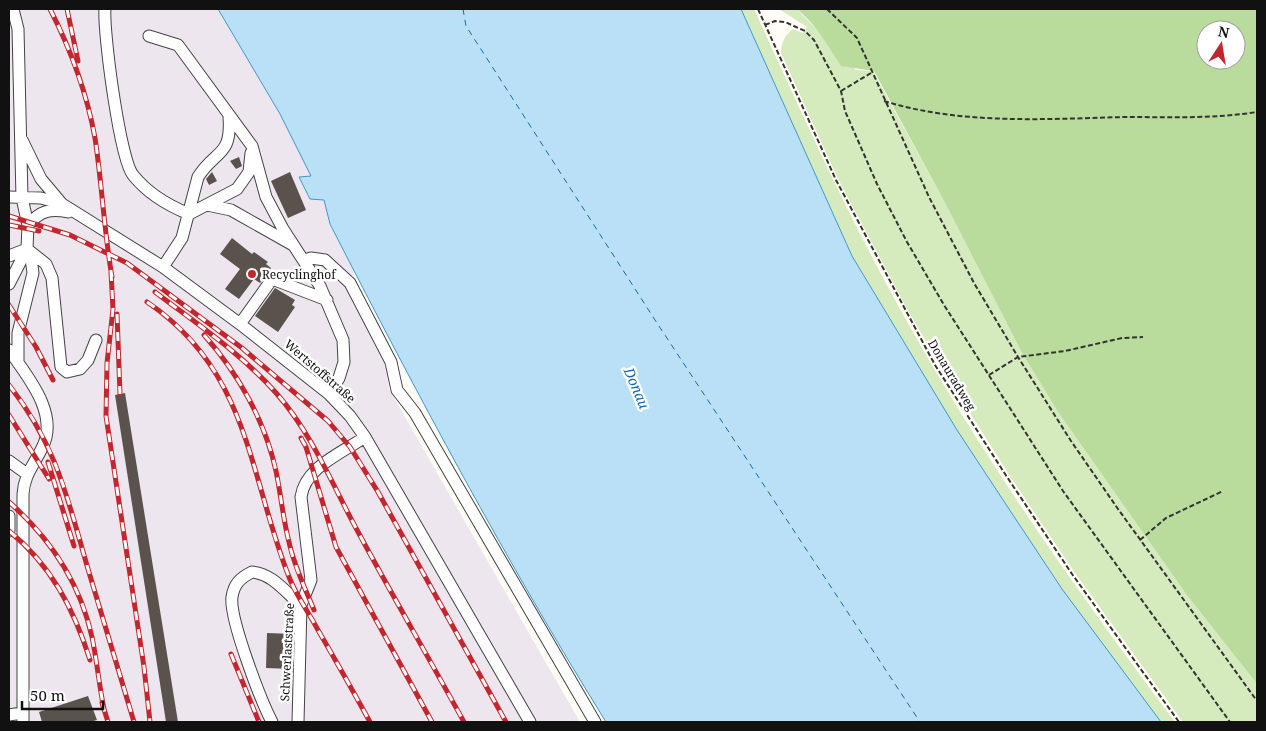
<svg xmlns="http://www.w3.org/2000/svg" width="1266" height="731" font-family="'Noto Serif',serif">
  <style>
    .industrial { fill: #eee6ef }
    .green { fill: #d5ebbd }
    .forest { fill: #b9dc9c; fill-rule: evenodd }
    .water { fill: #b9e0f7; stroke: #3f96cf }
    .lines { fill: none; stroke-linecap: round; stroke-linejoin: round }
    .ferry { stroke: #1768a6; stroke-width: 1; stroke-dasharray: 6 5; stroke-linecap: butt }
    .building { fill: #5a524d }
    .minor-casing { stroke: #444; stroke-width: 13 }
    .path { stroke: #333; stroke-width: 2; stroke-dasharray: 5 2.5; stroke-linecap: butt }
    .minor { stroke: #fff; stroke-width: 11 }
    .rail-casing { stroke: #c4262e; stroke-width: 5 }
    .rail { stroke: #fff; stroke-width: 3; stroke-dasharray: 9; stroke-linecap: butt }
    .poi-dot { fill: #c4262e; stroke: #fff; stroke-width: 2 }
    .labels { text-anchor: middle; dominant-baseline: central; stroke-width: 5; stroke-linejoin: round; paint-order: stroke }
    .poi-label { font-size: 12px; fill: #111; stroke: #fff; text-anchor: start }
    .street-label { font-size: 12px; fill: #111; stroke: #fff }
    .water-label { font-size: 14px; font-style: italic; fill: #1768a6; stroke: #fff }
  </style>
  <rect width="100%" height="100%" fill="#fffdf5"/>
  <path class="industrial" d="M9 9H218L280 114 312 177H300L324 200 330 224 354 271 347 291 387 369 389 389 580 722H9Z"/>
  <path class="green" d="M741 9H754C800 110 846 212 900 309 980 454 1076 590 1175 722H1161L1062 589 1009 509 957 430 852 256Z
    M779 9H797L856 70 873 71 944 201 1022 353 1058 412 1186 594 1257 684V722H1183L1075 573 1010 476 939 364 905 305 838 179 781 53C781 43 785 35 793 29L803 33 807 27Z"/>
  <path class="forest" d="M797 9H1257V684L1186 594 1058 412 1022 353 944 201 874 71 841 66C828 46 816 24 797 9ZM1206 30H1236V60H1206Z"/>
  <path class="water" d="M218 9H741L852 256 957 430 1009 509 1062 589 1161 722H606C506 561 417 394 330 224L324 200 310 199 299 177 311 176 280 114Z"/>
  <g class="lines">
    <path class="ferry" d="M463 9 466 26 655 320 920 722"/>
  </g>
  <path class="building" d="M239 157 242 166 236 169 230 161Z
    M212 172 217 181 209 185 206 179Z
    M290 172 306 210 288 218 271 181Z
    M232 238 252 254 254 252 268 262 266 264 271 268 260 283 254 279 239 299 225 289 240 269 220 254Z
    M275 288 295 300 292 305 295 307 278 332 255 316Z
    M125 393 178 722H166L115 395Z
    M267 633 293 634 292 669 266 668Z
    M88 696 97 720 90 722H42L39 712Z"/>
  <g class="lines">
    <defs>
      <path id="minor" d="M13 9 18 29 22 198 28 225 27 249 31 258 33 273 18 333V363
        M105 9C103 31 120 160 133 175 148 194 167 205 189 214L237 189 249 172 251 153
        M149 36 178 45 252 146 266 197 283 229 320 286 343 340 344 362 339 378 329 394
        M22 140 41 179 62 204
        M9 197 41 198 62 204 163 267 240 324 329 394 350 416 365 437 530 722
        M207 205 231 210 293 245
        M28 225C40 211 50 208 68 212
        M9 256 27 249 46 264 52 278 61 367 67 372 80 369 88 360 96 340
        M305 260 311 258 325 260 350 283 391 362 397 390 415 413 595 722
        M163 267 182 238 198 177C215 150 232 157 229 117
        M9 284 27 249
        M240 324 270 282 275 280 327 300
        M9 350C27 376 60 414 42 448 34 465 24 475 23 494V722
        M9 461 27 474
        M9 516V531
        M9 715 22 713
        M272 722C261 701 229 618 232 597 234 584 240 578 252 572 273 574 285 592 301 605
        M298 722 301 605 311 580 301 497C305 467 342 453 365 437"/>
    </defs>
    <use href="#minor" class="minor-casing"/>
    <path class="path" d="M758 9 836 180 935 365 1007 477 1072 574 1179 722
      M827 9 857 38 929 197 974 283 1018 357 1071 441 1118 509 1257 701
      M765 25 775 21 785 22 805 31 814 40 841 91 845 111 877 184 907 242 944 305 1063 491 1230 722
      M841 91 871 73
      M884 101C961 125 1046 119 1125 117 1169 117 1214 119 1257 112
      M989 375 1018 357 1065 351 1122 338 1143 337
      M1140 540 1166 518 1223 491"/>
    <use href="#minor" class="minor"/>
    <defs>
      <path id="rail" d="M50 9C70 48 87 94 95 138 102 184 104 231 112 277
        M67 9 78 61
        M9 216 70 235 127 263 242 348 328 421 350 447 378 492 506 722
        M9 225 39 231
        M111 272 113 309 107 363 106 416 144 667 150 722
        M155 292C197 324 242 354 277 394 312 434 332 484 357 530 392 595 429 658 464 722
        M147 302C249 371 248 472 289 577 296 595 309 613 318 630 336 661 353 691 370 722
        M9 305 36 347 53 380
        M117 314 120 394
        M204 335C238 373 265 421 276 471 281 495 283 519 289 542 294 566 305 588 314 610
        M9 385C57 446 67 497 88 569 103 620 119 671 134 722
        M9 415 49 479
        M301 438 306 447 336 547 432 722
        M48 462 74 546
        M9 502C50 538 80 583 92 637 97 661 99 685 104 709
        M9 531C51 565 74 609 90 660
        M231 654 259 722
        M102 703 108 722"/>
    </defs>
    <use href="#rail" class="rail-casing"/>
    <use href="#rail" class="rail"/>
  </g>
  <circle class="poi-dot" cx="252" cy="274" r="5"/>
  <g class="labels">
    <g class="poi-label">
      <text x="262" y="274">Recyclinghof</text>
    </g>
    <g class="street-label">
      <text transform="translate(320 371) rotate(41)">Wertstoffstraße</text>
      <text transform="translate(952 375) rotate(59)">Donauradweg</text>
      <text transform="translate(287 652) rotate(-87)">Schwerlaststraße</text>
    </g>
    <g class="water-label">
      <text transform="translate(637 388) rotate(67)">Donau</text>
    </g>
  </g>
  <rect width="1266" height="731" fill="none" stroke="#111111" stroke-width="20"/>
  <g transform="translate(1221 45) rotate(12)"><circle r="24" fill="#ffffff" stroke="#a0a0a0"/>
  <path d="M0-4L9 19L0 12L-9 19Z" fill="#c4262e"/>
  <text y="-8" font-size="14" font-weight="bold" text-anchor="middle" fill="#111111">N</text>
  </g>
  <path d="M22 701v8h81v-8" fill="none" stroke="#111111" stroke-width="2.5"/>
  <text x="30" y="701" font-size="15" fill="#111111" stroke="#ffffff" stroke-width="4" paint-order="stroke">50 m</text>
</svg>
